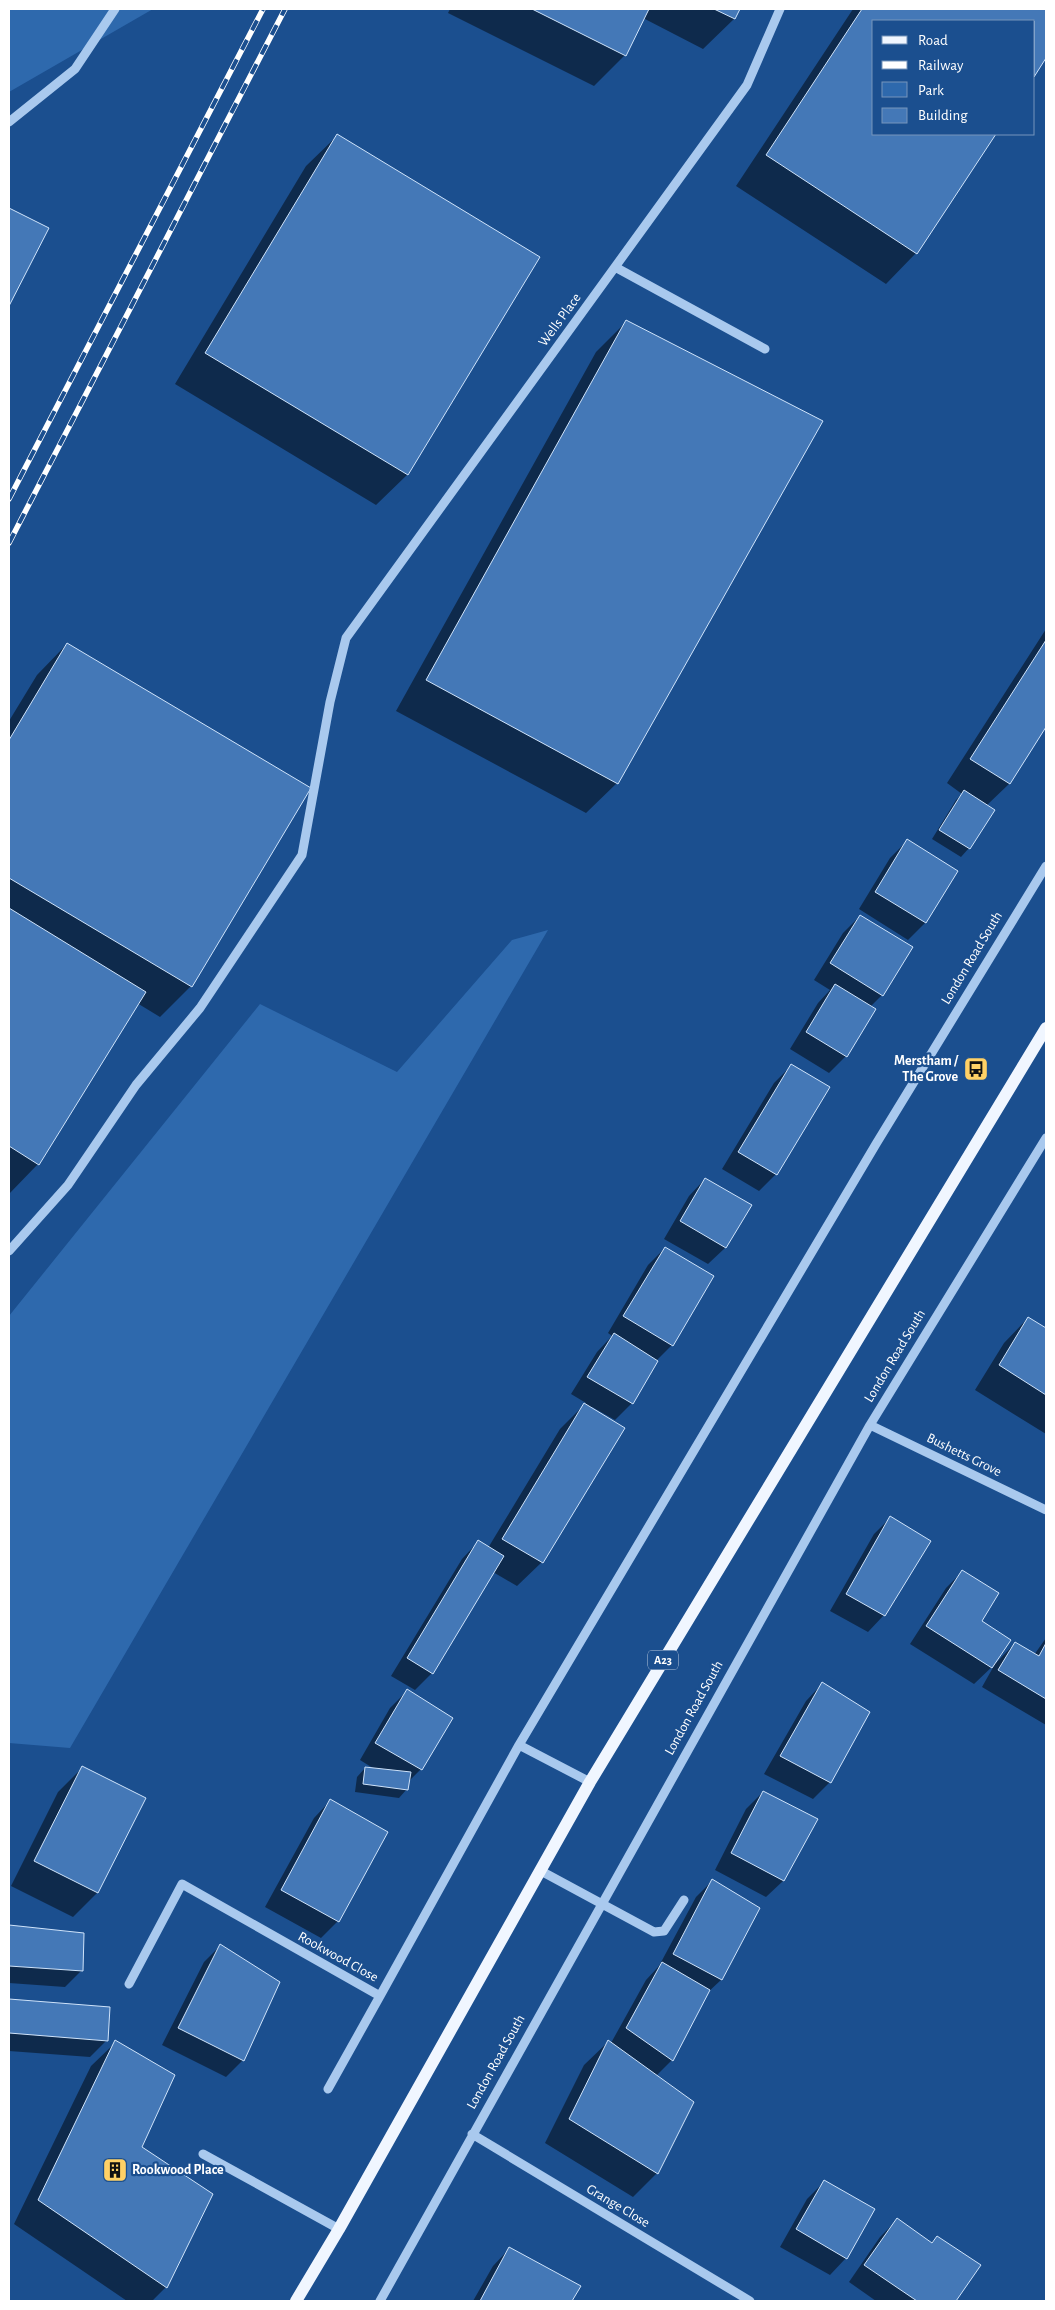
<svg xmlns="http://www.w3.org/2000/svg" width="1055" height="2310" font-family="'Alegreya Sans',sans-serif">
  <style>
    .green { fill: #2e69ad }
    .shadow { fill: #0007 }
    .building { fill: #4478b7; stroke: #cfe3fa }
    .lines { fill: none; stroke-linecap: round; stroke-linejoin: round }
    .minor { stroke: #a9c9ee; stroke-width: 9 }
    .major { stroke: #f0f6ff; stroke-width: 12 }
    .rail-casing { stroke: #fff; stroke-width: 5.5 }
    .rail { stroke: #1b4f8f; stroke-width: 4; stroke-dasharray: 11; stroke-linecap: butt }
    .labels { text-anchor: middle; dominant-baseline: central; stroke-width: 4.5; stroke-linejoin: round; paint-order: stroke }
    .shield { fill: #1b4f8f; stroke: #bbcadd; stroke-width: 1 }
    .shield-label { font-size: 12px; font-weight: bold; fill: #fff }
    .street-label { font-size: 14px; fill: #fff; stroke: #1b4f8f }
    .poi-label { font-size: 14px; font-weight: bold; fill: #fff; stroke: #1b4f8f; text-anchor: end }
  </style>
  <rect width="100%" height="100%" fill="#1b4f8f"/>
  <path class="green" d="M9 9H153L9 92Z
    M548 930 70 1748 9 1743V1316L260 1004 397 1072 512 940Z"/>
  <path class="shadow" d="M450 9H739L734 19 703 49 643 18 625 55 594 86 448 13Z
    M853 9H1046V56L1034 75V21H874V134H995L916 253 886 284 736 186Z
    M337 136 538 258 407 475 376 505 175 384 306 166Z
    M9 209 47 228 9 304Z
    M626 322 617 783 586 813 396 711 596 352Z
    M1046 629V725L1009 784 986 806 993 810 969 848 961 857 932 839 956 800 962 794 947 783Z
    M67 644 191 986 160 1017 137 1003 38 1164 9 1194V721L37 675Z
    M907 841 956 871 925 923 908 940 859 909 890 858Z
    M860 916 882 995 870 1007 846 1056 829 1073 790 1049 818 1003 830 990 814 980 843 933Z
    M791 1066 776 1174 759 1191 722 1169 774 1083Z
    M705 1179 750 1206 725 1248 708 1264 664 1239 689 1196Z
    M665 1248 672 1345 656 1361 632 1403 615 1420 592 1407 542 1562 517 1586 493 1572 432 1673 415 1690 391 1676 462 1559 478 1542 488 1548 560 1429 586 1403 571 1394 597 1352 612 1336 608 1333 648 1265Z
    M1028 1318 1046 1329V1434L975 1390 1004 1343Z
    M891 1517 884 1615 868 1632 830 1611 874 1534Z
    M963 1571 996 1663 1015 1643 1034 1655 1046 1638V1725L982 1687 995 1664 974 1684 910 1644 946 1588Z
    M822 1684 830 1782 813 1799 764 1774 806 1701Z
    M407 1691 452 1718 421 1769 408 1782 407 1789 399 1798 355 1792 357 1777 365 1768 376 1770 360 1760 390 1708Z
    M82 1768 144 1798 97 1893 73 1917 11 1886 58 1792Z
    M763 1792 816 1820 783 1881 766 1897 715 1870 746 1809Z
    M330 1801 387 1832 338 1921 321 1938 265 1907 314 1818Z
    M713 1880 721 1980 706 1994 672 2060 656 2076 657 2173 633 2197 545 2143 584 2065 609 2041 611 2043 646 1980 659 1966 696 1897Z
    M9 1927 83 1934 82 1970 65 1987 9 1983Z
    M221 1945 243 2060 226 2077 162 2045 204 1962Z
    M9 2001 109 2008 107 2040 90 2057 9 2051Z
    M116 2042 166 2287 152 2301H127L14 2224 91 2066Z
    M824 2182 846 2258 830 2275 780 2247 807 2199Z
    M897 2220 931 2243 937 2237 979 2266 954 2301H876L849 2282 880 2237Z
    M509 2249 579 2286 571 2301H473L493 2266Z"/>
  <path class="building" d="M532 9H649L626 56Z
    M714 9H740L735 19Z
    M862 9H1046V58L1034 77V21H874V134H996L917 254 766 155Z
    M337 134 540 257 408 475 205 353Z
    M9 208 49 228 9 306Z
    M626 320 823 421 618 784 426 680Z
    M1046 640V727L1010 784 970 759Z
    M67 643 311 788 192 987 9 878V740Z
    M964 790 995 810 970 849 939 830Z
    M907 839 958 871 926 923 875 892Z
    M9 908 146 992 39 1165 9 1146Z
    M860 915 913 947 883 996 830 963Z
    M835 984 876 1009 847 1057 806 1032Z
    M791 1064 830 1087 777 1175 738 1152Z
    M705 1178 752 1205 726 1248 680 1221Z
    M665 1247 714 1276 673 1346 623 1316Z
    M1028 1317 1046 1328V1395L999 1365Z
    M614 1333 658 1361 633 1404 587 1377Z
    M584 1403 625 1428 543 1563 502 1539Z
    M890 1516 931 1541 885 1616 846 1594Z
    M478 1540 504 1556 433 1674 407 1658Z
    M962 1570 999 1593 982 1621 1011 1640 992 1668 926 1626Z
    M1015 1642 1039 1656 1046 1643V1699L998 1670Z
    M822 1682 870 1712 831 1783 780 1756Z
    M407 1689 453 1718 422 1770 375 1743Z
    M82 1766 146 1798 98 1893 34 1861Z
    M365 1767 411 1772 408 1790 363 1784Z
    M763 1791 818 1819 784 1881 731 1853Z
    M330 1799 388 1832 339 1922 281 1890Z
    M712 1879 760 1908 722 1980 673 1954Z
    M9 1925 84 1933 83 1971 9 1966Z
    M220 1944 280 1982 244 2061 178 2028Z
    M662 1962 710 1990 673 2061 626 2028Z
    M9 1999 110 2007 108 2041 9 2033Z
    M115 2040 175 2075 142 2147 213 2194 167 2288 38 2200Z
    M608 2040 694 2102 658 2174 569 2119Z
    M824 2180 875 2209 847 2259 796 2229Z
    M897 2218 932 2243 937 2236 981 2265 956 2301H917L864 2265Z
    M509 2247 581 2286 572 2301H480Z"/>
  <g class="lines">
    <path class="minor" d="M9 122 75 69 115 9
      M615 267 765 349
      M9 1251 68 1185 136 1085 200 1008 302 855 330 702 346 638 747 85 780 9
      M870 1425 1046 1510
      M590 1782 519 1745 876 1144 1046 866
      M541 1871 654 1932 664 1931 684 1900
      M129 1984 182 1884 380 1996 519 1745
      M328 2089 380 1996
      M472 2134 750 2301
      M203 2154 339 2229
      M380 2301 870 1425 1046 1138"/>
    <path class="major" d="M296 2301 339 2229 590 1782 1046 1028"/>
    <defs>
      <path id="rail" d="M9 499 263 9
        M9 543 285 9"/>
    </defs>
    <use href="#rail" class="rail-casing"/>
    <use href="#rail" class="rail"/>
  </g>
  <defs>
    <symbol id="bus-square" viewBox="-11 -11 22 22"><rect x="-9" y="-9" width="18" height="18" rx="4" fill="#ffd166" stroke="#1b4f8f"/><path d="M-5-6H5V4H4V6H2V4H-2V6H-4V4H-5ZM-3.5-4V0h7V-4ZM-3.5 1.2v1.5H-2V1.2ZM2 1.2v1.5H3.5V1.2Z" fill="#111"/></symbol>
    <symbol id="building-square" viewBox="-11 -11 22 22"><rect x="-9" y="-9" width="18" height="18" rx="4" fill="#ffd166" stroke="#1b4f8f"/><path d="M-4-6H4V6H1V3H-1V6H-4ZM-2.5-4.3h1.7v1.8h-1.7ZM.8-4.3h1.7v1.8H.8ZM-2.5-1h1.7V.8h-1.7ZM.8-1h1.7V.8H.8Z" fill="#111"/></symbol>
  </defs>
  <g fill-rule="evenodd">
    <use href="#bus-square" x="962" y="1055" width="28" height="28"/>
    <use href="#building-square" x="101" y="2156" width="28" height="28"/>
  </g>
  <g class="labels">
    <rect class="shield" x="648" y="1650.5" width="30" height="19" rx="4"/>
    <g class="shield-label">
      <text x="663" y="1660">A23</text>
    </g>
    <g class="street-label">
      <text transform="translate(560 320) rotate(-54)">Wells Place</text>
      <text transform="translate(972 958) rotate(-59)">London Road South</text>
      <text transform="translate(895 1356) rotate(-59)">London Road South</text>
      <text transform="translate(964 1455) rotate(26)">Bushetts Grove</text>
      <text transform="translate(694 1708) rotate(-61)">London Road South</text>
      <text transform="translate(338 1957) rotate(29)">Rookwood Close</text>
      <text transform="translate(496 2062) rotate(-61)">London Road South</text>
      <text transform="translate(618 2206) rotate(31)">Grange Close</text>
    </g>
    <g class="poi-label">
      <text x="958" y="1061">Merstham /<tspan x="958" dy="16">The Grove</tspan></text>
      <text x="132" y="2170" text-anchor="start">Rookwood Place</text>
    </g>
  </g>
  <rect width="1055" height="2310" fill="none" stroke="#ffffff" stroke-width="20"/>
  <rect x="872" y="20" width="162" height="115" fill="#1b4f8f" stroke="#7695bc"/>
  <rect x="882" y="36" width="25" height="8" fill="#f0f6ff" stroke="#7695bc"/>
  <text x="918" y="45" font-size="15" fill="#ffffff">Road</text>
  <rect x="882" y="61" width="25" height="8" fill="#ffffff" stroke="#7695bc"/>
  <text x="918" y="70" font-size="15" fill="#ffffff">Railway</text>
  <rect x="882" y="82" width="25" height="15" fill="#2e69ad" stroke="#7695bc"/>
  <text x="918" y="95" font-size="15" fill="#ffffff">Park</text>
  <rect x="882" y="108" width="25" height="15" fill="#4478b7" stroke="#7695bc"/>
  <text x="918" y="120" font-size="15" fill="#ffffff">Building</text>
</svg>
